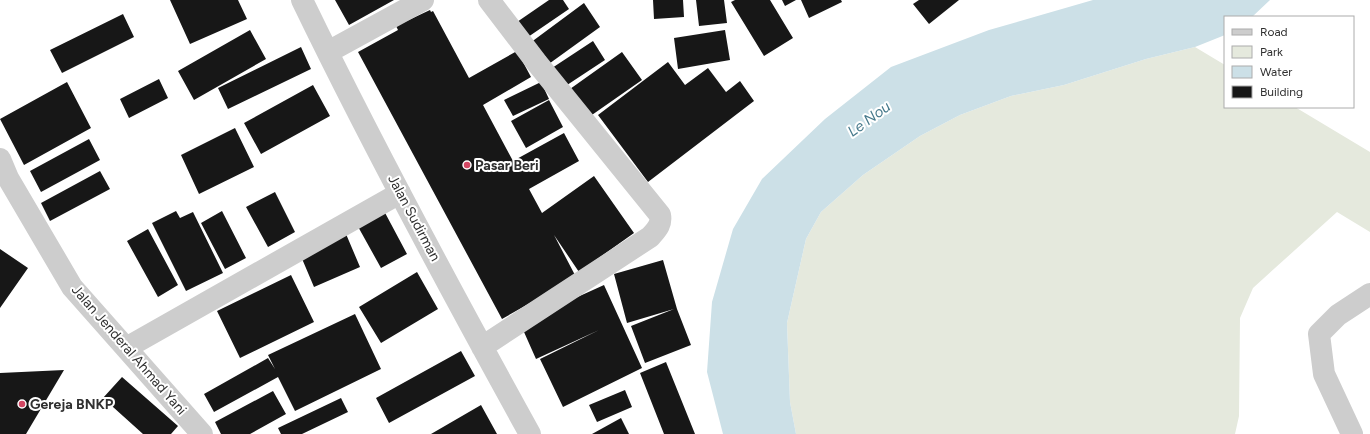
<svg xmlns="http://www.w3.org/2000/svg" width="1370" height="434" font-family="Figtree,sans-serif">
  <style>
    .green { fill: #e5e9dd }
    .water { fill: #cce0e7 }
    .building { fill: #171717 }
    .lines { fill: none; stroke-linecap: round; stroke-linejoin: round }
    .minor { stroke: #cdcdcd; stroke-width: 22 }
    .poi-dot { fill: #d34763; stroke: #fff; stroke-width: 1.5 }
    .labels { text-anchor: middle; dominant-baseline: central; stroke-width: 4; stroke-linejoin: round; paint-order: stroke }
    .poi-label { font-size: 14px; font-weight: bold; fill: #303030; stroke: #fff; text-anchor: start }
    .street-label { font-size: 14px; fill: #303030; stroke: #fff }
    .water-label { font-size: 15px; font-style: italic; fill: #46798b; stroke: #fff }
  </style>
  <rect width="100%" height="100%" fill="#fff"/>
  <path class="green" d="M1195 47 1225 65V107H1295L1370 152V232L1337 212 1253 288 1240 318 1239 416 1235 434H796L790 402 787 323 806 239 821 212 863 175 920 136 960 115 1011 96 1064 85 1146 59Z"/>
  <path class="water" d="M1093 0H1270L1252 17H1225V35L1195 47 1146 59 1064 85 1011 96 960 115 920 136 863 175 821 212 806 239 787 323 790 402 796 434H723L707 372 712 302 733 229 762 179 825 119 891 67 989 30Z"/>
  <path class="building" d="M170 0H238L247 19 190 44Z
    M335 0H394L349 25Z
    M549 0H563L569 9 528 37 517 22Z
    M653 0H683L684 17 654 19Z
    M696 0H724L727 23 699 26Z
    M735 0H770L793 38 764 56 731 2Z
    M782 0H796L785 6Z
    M801 0H841L842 2 809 18Z
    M919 0H959L929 24 913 4Z
    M584 3 600 27 546 66 530 43Z
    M430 10 431 12 433 11 469 78 517 51 531 77 483 105 513 161 564 133 579 161 529 189 542 213 594 176 634 233 579 272 554 235 576 277 502 319 358 52 398 30 396 26Z
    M123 14 134 37 62 73 50 50Z
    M250 30 266 59 194 100 178 71Z
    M725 30 730 60 678 69 674 38Z
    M593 41 605 60 561 89 549 70Z
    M301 47 311 69 228 109 218 88Z
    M622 52 642 80 589 117 570 89Z
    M668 62 685 85 708 68 726 92 740 81 754 101 648 182 598 115Z
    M159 79 168 98 129 118 120 99Z
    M67 82 91 128 24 165 0 119Z
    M541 82 549 99 513 116 504 100Z
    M313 85 330 116 261 154 244 123Z
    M549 100 563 127 526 148 511 121Z
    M235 128 254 167 199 194 181 155Z
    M89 139 100 160 41 192 30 171Z
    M100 171 110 189 50 221 41 203Z
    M275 192 295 232 268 247 246 207Z
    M383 209 407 254 381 268 356 223Z
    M176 211 180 218 193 212 223 273 186 291 152 223Z
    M222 211 246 258 225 269 201 223Z
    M148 229 178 285 158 297 127 241Z
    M346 234 360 267 314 287 300 254Z
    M0 249 28 268 0 308Z
    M663 260 677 309 691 345 645 363 631 326 674 309 627 323 614 274Z
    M417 272 438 309 381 343 359 307Z
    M291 275 314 322 240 358 217 311Z
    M604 285 642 368 563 407 540 359 599 330 536 359 520 323Z
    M355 314 381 369 295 411 278 377 214 412 204 394 268 358 275 369 268 355Z
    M461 351 475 376 389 423 376 398Z
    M666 362 695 434H664L640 373Z
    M64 370 26 434H0V373Z
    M122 377 178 426 171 434H143L103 398Z
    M625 390 632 407 597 422 589 405Z
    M273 391 286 414 250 434H221L215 422Z
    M341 398 348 412 302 434H281L278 428Z
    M481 405 497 434H431Z
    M621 418 629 434H592Z"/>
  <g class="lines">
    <path class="minor" d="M302 0C373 147 451 291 530 434
      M328 52 423 0
      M0 159 8 178 72 287 202 434
      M482 347 650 237C656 230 662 225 660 215L537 63 489 0
      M126 348 400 193
      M1352 434 1324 374 1319 334 1338 315 1370 294"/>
  </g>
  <g class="poi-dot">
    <circle cx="467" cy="165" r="4"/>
    <circle cx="22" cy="404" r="4"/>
  </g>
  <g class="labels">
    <g class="poi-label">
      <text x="475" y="165">Pasar Beri</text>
      <text x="30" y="404">Gereja BNKP</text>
    </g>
    <g class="street-label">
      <text transform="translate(414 218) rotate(62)">Jalan Sudirman</text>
      <text transform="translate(129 350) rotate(49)">Jalan Jenderal Ahmad Yani</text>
    </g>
    <g class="water-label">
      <text transform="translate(869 119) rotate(-36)">Le Nou</text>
    </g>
  </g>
  <rect x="1224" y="16" width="130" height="92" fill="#ffffff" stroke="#acacac"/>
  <rect x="1232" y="29" width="20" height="6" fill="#cdcdcd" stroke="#acacac"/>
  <text x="1260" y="36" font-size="12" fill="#303030">Road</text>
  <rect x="1232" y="46" width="20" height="12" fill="#e5e9dd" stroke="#acacac"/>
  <text x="1260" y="56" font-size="12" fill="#303030">Park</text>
  <rect x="1232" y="66" width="20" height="12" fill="#cce0e7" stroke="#acacac"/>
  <text x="1260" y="76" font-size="12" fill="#303030">Water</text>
  <rect x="1232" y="86" width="20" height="12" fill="#171717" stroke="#acacac"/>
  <text x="1260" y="96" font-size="12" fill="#303030">Building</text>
</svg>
